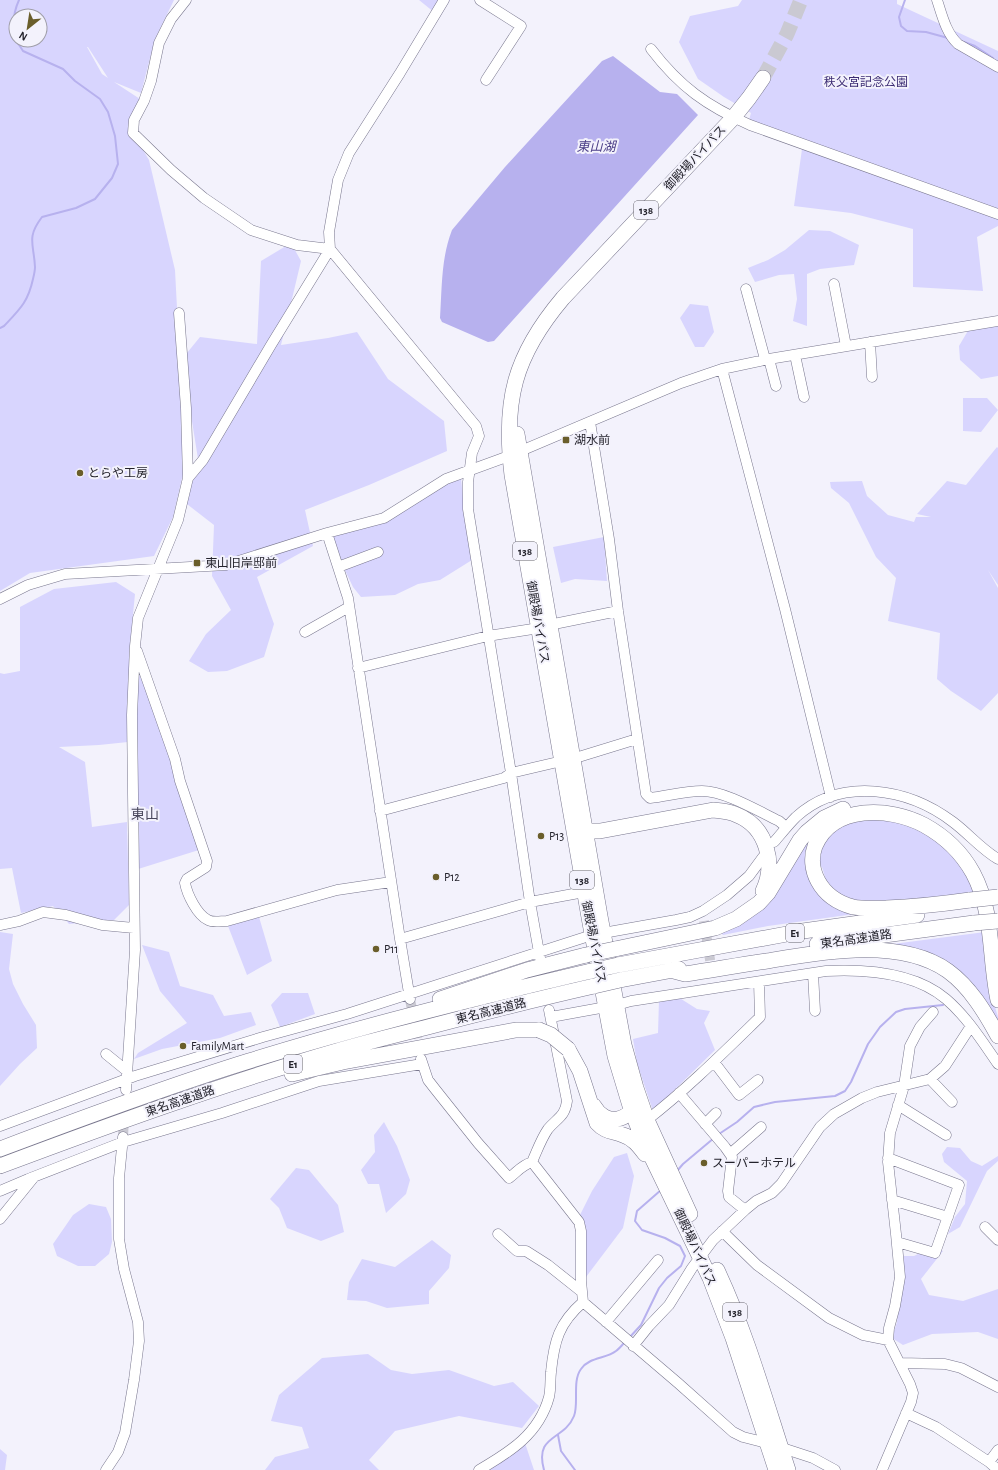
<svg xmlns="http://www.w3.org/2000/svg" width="998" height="1470" font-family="'Alegreya Sans','Noto Sans JP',sans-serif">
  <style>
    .green { fill: #d8d5fe; fill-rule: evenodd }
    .water { fill: #b7b1ee }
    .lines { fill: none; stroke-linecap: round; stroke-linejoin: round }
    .stream { stroke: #b7b1ee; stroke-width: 2 }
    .minor-tunnel { stroke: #cac9d2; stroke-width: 10; stroke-dasharray: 10 5; stroke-linecap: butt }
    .highway-tunnel { stroke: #cac9d2; stroke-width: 15; stroke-dasharray: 15 8; stroke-linecap: butt }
    .minor-casing { stroke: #79778e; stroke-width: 11 }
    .highway-casing { stroke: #79778e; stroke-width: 16 }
    .minor { stroke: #fff; stroke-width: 10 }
    .highway { stroke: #fff; stroke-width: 15 }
    .highway-bridge-casing { stroke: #79778e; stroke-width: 16; stroke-linecap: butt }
    .highway-bridge { stroke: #fff; stroke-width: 15 }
    .poi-dot { fill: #6a5e2b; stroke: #f3f2fc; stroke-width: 1.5 }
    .labels { text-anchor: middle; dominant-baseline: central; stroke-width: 4; stroke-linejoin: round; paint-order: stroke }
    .shield { fill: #f3f2fc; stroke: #62616a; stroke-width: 1 }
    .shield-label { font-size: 11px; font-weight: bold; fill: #24232c }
    .park-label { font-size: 12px; fill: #3c2c73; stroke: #f3f2fc }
    .street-label { font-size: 12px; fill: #24232c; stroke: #f3f2fc }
    .poi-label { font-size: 12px; fill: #24232c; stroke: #f3f2fc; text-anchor: start }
    .water-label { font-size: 13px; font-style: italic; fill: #4d4088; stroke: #f3f2fc }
    .quarter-label { font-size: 14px; fill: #49475c; stroke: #f3f2fc }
  </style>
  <rect width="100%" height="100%" fill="#f3f2fc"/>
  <path class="green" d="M0 0H174L155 39 141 93 114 82 140 99 133 133 149 160 175 270 182 403 186 461 173 517 154 556 30 573 0 591ZM16 16H40V40H16ZM87 47H88L108 78 102 74Z
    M419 0H450L440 17Z
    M742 0H897V4L998 51V210L935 189 951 203 998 218V226L977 237 983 291 913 287V229L851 213 794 206 803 142 749 120 751 113 724 97 698 79 679 42 690 16 738 6Z
    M809 230 830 231 859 245 854 265 820 269 807 274V326L793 321 797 299 794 274 779 275 755 282 748 268 768 260 785 250Z
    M291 243 301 261 281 345 328 338 357 332 388 379 444 421 447 451 369 485 305 510 313 546 257 577 274 624 264 657 227 671 208 672 189 661 206 634 231 610 212 576 214 525 183 501 199 465 182 359 200 337 257 344 261 261Z
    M690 304 708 306 714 332 704 347H695L680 318Z
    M998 326V376L981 379 960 360 959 346 969 329Z
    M963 398H987L998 410 981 432 963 431Z
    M997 447 998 448V585L988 570 998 588V693L981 711 951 691 937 679 940 633 888 621 896 578 876 557 849 503 831 488 830 482 862 481 867 496 888 515 914 522 916 517H931L917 514 947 481 966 485Z
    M461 478 464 509 472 560 440 580 418 584 395 595 361 597 353 587 329 537Z
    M604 537 607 581 575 579 561 583 553 547Z
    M116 582 135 594 129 654 160 718 202 849 135 870 128 742 99 745 59 747 85 762 92 827 127 822 129 905 114 920 69 924 53 906 21 913 12 868 0 869V673L4 674 20 671V607L54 589Z
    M866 817 913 824 947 847 978 893 868 903 839 896 826 880 822 867H818L822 845 839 824Z
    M824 827 812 878 869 912 768 926 723 935 720 931 728 928 801 844Z
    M259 917 272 961 247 975 228 926Z
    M0 932 13 934 9 969 13 984 23 1004 36 1025 37 1048 20 1064 0 1086Z
    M985 932 991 994 998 1017V1028L959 976 870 947Z
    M142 945 169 952 180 986 213 995 224 1016 251 1012 256 1025 220 1038 162 1049 134 1059 138 1053 187 1023 160 991Z
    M282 993H308L315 1014 280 1027 271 1005Z
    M678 997 697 1009 710 1011 704 1023 715 1050 653 1111 637 1063 633 1039 658 1033 659 1000Z
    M384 1122 397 1146 410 1180 406 1194 386 1213 379 1184H368L361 1170 375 1152 374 1135Z
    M947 1147 960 1148 971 1161 982 1166 998 1156V1161L987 1171 960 1227 948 1234 955 1217 965 1204 967 1181 944 1162 942 1154Z
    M627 1153 634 1176 623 1228 586 1277 579 1217 592 1191 614 1157Z
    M296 1168 309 1170 338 1205 344 1232 321 1241 287 1228 279 1208 270 1199Z
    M89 1204 106 1207 111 1219 112 1242 109 1254 95 1266H78L57 1256 53 1244 73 1215Z
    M432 1240 451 1255 449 1268 429 1291V1304L387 1308 366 1301 347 1300 349 1282 362 1259 395 1267Z
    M932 1247 943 1251 921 1279 929 1295 963 1301 998 1289V1339L978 1332 932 1334 903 1345 892 1338 897 1322 904 1256H914Z
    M368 1354 391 1370 412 1374 449 1370 494 1386 513 1382 539 1406 522 1428 459 1416 395 1431 369 1460 379 1470H265L275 1457 309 1448 302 1427 271 1421 279 1395 322 1358Z
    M524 1440 534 1470H488Z
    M0 1449 7 1455 5 1470H0Z"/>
  <path class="water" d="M613 56 660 92 677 94 698 115 494 341 488 342 442 322 440 318C442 288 441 258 452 230L505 167 602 61Z"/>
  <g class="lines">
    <path class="stream" d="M905 0 899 17 901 26 907 31 926 32 948 38
      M16 39C12 25 13 13 19 0
      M964 42 975 46 993 58
      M0 328 4 326C20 309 28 302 33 279 34 275 35 271 35 267 34 244 26 238 42 217L76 208 95 199 112 178 118 164 115 136 108 112 100 99 75 81 63 69 23 51 16 40
      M719 1134 737 1122 754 1107 775 1102 835 1096 845 1091 851 1082 868 1044 880 1027 896 1012 905 1009 943 1005
      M677 1171 683 1164 714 1138
      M629 1338 641 1325 659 1288 667 1278 681 1266 685 1256 680 1246 665 1238 642 1230 635 1221 637 1211 661 1190
      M558 1435 561 1451 575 1470
      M544 1470C534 1434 564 1441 574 1416 579 1404 572 1381 581 1369 589 1357 606 1359 616 1351 619 1349 622 1345 625 1342"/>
    <path class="minor-tunnel" d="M704 921 713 979
      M410 999 420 1054
      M123 1137 125 1097"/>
    <path class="highway-tunnel" d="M763 78 787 34 801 0"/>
    <defs>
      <path id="minor" d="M186 0 171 19 159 43 151 81 144 101 134 120 133 133 171 170 204 198 251 230 297 245 330 249
        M444 0 400 73 349 153 338 180 329 232 330 249 476 426 479 436 472 453 468 482V509L511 773 530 902 540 958
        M480 0 521 26 486 80
        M937 0C942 15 946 33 958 44L998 67
        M651 49C680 87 707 106 750 125L998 214
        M834 284 846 346
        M746 289 765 359
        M870 342 872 377
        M795 355 804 397
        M769 359 776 386
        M722 369 785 609 831 797
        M590 422 609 539 618 611 646 794 650 798C667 796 685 791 702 791 725 791 758 811 779 821L786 827
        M188 478 203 460 271 345 330 249
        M327 533 348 598 400 939 410 999
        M338 567 378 552
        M0 599 28 585 65 574 226 565 327 533 384 518 446 479 509 456 681 383 722 369 769 359 998 321
        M549 625 618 611
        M305 632 349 607
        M137 651 175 759 180 781 207 861 206 867 187 879 185 883C187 894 197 915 208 920 213 923 221 921 227 921L337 890 391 882
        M358 668 488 636 539 628
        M572 759 637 739
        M380 811 504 778 511 773 562 761
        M774 842C781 834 788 825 796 817 841 776 908 788 953 822 969 834 981 849 998 859
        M0 925 19 921 43 912 66 915 102 925 134 928
        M400 939 530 902 584 892
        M813 973 815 1011
        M617 1005 631 1001 826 971C866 969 914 972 946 999 967 1017 982 1041 998 1064
        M551 1017 606 1007
        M106 1054 127 1071
        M421 1059 428 1080 435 1089 478 1143 509 1178C517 1172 522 1165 532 1162
        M714 1062 739 1095 758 1080
        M930 1079 952 1102
        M126 1090 135 950 132 715 135 646 138 618 178 520 188 478 186 408 179 313
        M679 1093 725 1147 732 1157 728 1191 729 1197 745 1210
        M898 1105 946 1135
        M647 1120C687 1089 724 1052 760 1017L759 982
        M705 1124 716 1113
        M0 1126 135 1076 263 1037 347 1014 592 935 676 920 690 917 703 911 727 895 749 876 763 857
        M730 1154 761 1127
        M888 1158 959 1185 935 1253 897 1242
        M532 1162 579 1222 581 1231V1281L583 1302 678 1383 733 1432 743 1437 767 1443 813 1458 835 1470
        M532 1162C537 1151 541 1139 548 1129 557 1118 565 1117 567 1101L549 1010
        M0 1191 28 1179 123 1142 222 1113 319 1081 422 1064
        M892 1200 948 1217
        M0 1219 34 1177
        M985 1227 998 1240
        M722 1231 757 1265 829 1318 863 1335 888 1340
        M498 1234 517 1251H526L548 1265 582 1292
        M606 1322 658 1260
        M633 1346 649 1326 669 1305 692 1268 713 1240 745 1210 756 1201 772 1193 781 1184 820 1127 834 1114 862 1098 877 1092 930 1079 945 1066 971 1026
        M900 1363 945 1364 961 1368 998 1387
        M906 1413 936 1427 989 1462 998 1450
        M989 1462 998 1470
        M106 1470 118 1452 125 1433 134 1380 139 1341 138 1322 124 1269 119 1239V1178L123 1137
        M479 1470C510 1452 539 1434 549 1397 551 1389 550 1380 551 1372 554 1341 559 1323 583 1302
        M882 1470 911 1402 913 1393 910 1384 888 1340 889 1328 895 1306 900 1277 896 1234 888 1162 890 1133 904 1086 910 1046 920 1027 933 1012"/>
      <path id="highway" d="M763 78 749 98 733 118 563 298C514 356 503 401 512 475L590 923 615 1056 631 1109 642 1137 710 1278 733 1338 776 1470
        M517 434 600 916 624 1045 636 1088 647 1120 690 1214
        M577 827 585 831H600L713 810C721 811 729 811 737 815 767 827 776 864 763 891
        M970 900C942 904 914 907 886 908 875 908 863 909 853 907 838 903 825 894 818 881 812 870 811 857 815 846 833 804 890 807 924 825 944 836 962 853 973 873 994 912 989 958 998 1000
        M817 944 974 923
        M615 949 715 928 736 919 759 903 768 893 800 840 807 832 824 818 843 809
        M618 965 803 931 917 915
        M670 970 685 974C712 970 739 965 767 961 821 952 900 937 948 971 970 987 985 1012 998 1036
        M620 980 679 969
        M440 999 527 970 586 955
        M568 1049 580 1071 597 1123C605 1132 613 1131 623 1135 633 1138 639 1146 645 1154
        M292 1074 343 1062 516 1030H539
        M594 1106C605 1126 631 1123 634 1100
        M0 1149C82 1118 165 1087 249 1061 361 1026 476 998 591 971
        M0 1166C112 1124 225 1083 340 1050 367 1042 396 1035 424 1028 481 1013 537 999 594 986
        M717 1270C747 1334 766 1403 788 1470"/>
    </defs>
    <use href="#minor" class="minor-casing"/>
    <use href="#highway" class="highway-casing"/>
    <use href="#minor" class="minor"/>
    <use href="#highway" class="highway"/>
    <defs>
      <path id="highway-bridge" d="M970 900 998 897
        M974 923 998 921
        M586 955 615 949
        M591 971 618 965
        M594 986 620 980
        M539 1030 551 1035 568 1049"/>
    </defs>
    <use href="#highway-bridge" class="highway-bridge-casing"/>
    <use href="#highway-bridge" class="highway-bridge"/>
  </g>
  <g class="poi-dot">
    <rect x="562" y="436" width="8" height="8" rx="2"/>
    <circle cx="80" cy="473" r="4"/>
    <rect x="193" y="559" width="8" height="8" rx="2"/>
    <circle cx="541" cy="836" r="4"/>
    <circle cx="436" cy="877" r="4"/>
    <circle cx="376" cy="949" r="4"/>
    <circle cx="183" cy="1046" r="4"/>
    <circle cx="704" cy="1163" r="4"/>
  </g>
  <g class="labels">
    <g class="shield">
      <rect x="634" y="201" width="24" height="18" rx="3"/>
      <rect x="513" y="542" width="24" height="18" rx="3"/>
      <rect x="570" y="871" width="24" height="18" rx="3"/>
      <rect x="786" y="924" width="18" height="18" rx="3"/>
      <rect x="284" y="1055" width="18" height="18" rx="3"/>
      <rect x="723" y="1303" width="24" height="18" rx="3"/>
    </g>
    <g class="shield-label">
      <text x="646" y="210">138</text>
      <text x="525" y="551">138</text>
      <text x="582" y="880">138</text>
      <text x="795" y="933">E1</text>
      <text x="293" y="1064">E1</text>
      <text x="735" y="1312">138</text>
    </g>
    <g class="park-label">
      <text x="866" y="82">秩父宮記念公園</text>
    </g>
    <g class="street-label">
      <text transform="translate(695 158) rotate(-47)">御殿場バイパス</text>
      <text transform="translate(538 622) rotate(80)">御殿場バイパス</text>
      <text transform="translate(856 939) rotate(-8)">東名高速道路</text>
      <text transform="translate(594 942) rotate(79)">御殿場バイパス</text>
      <text transform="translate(491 1011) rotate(-14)">東名高速道路</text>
      <text transform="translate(180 1101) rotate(-19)">東名高速道路</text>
      <text transform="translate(695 1247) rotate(65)">御殿場バイパス</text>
    </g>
    <g class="poi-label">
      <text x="574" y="440">湖水前</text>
      <text x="88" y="473">とらや工房</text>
      <text x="205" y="563">東山旧岸邸前</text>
      <text x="549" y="836">P13</text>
      <text x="444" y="877">P12</text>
      <text x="384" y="949">P11</text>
      <text x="191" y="1046">FamilyMart</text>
      <text x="712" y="1163">スーパーホテル</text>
    </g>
    <g class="water-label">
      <text x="596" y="147">東山湖</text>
    </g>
    <g class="quarter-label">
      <text x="145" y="815">東山</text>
    </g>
  </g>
  <g transform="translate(28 28) rotate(210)"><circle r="19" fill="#f3f2fc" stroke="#a09fa9"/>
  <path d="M0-3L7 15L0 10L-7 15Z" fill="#6a5e2b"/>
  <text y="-6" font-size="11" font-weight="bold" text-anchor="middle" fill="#24232c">N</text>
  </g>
</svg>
